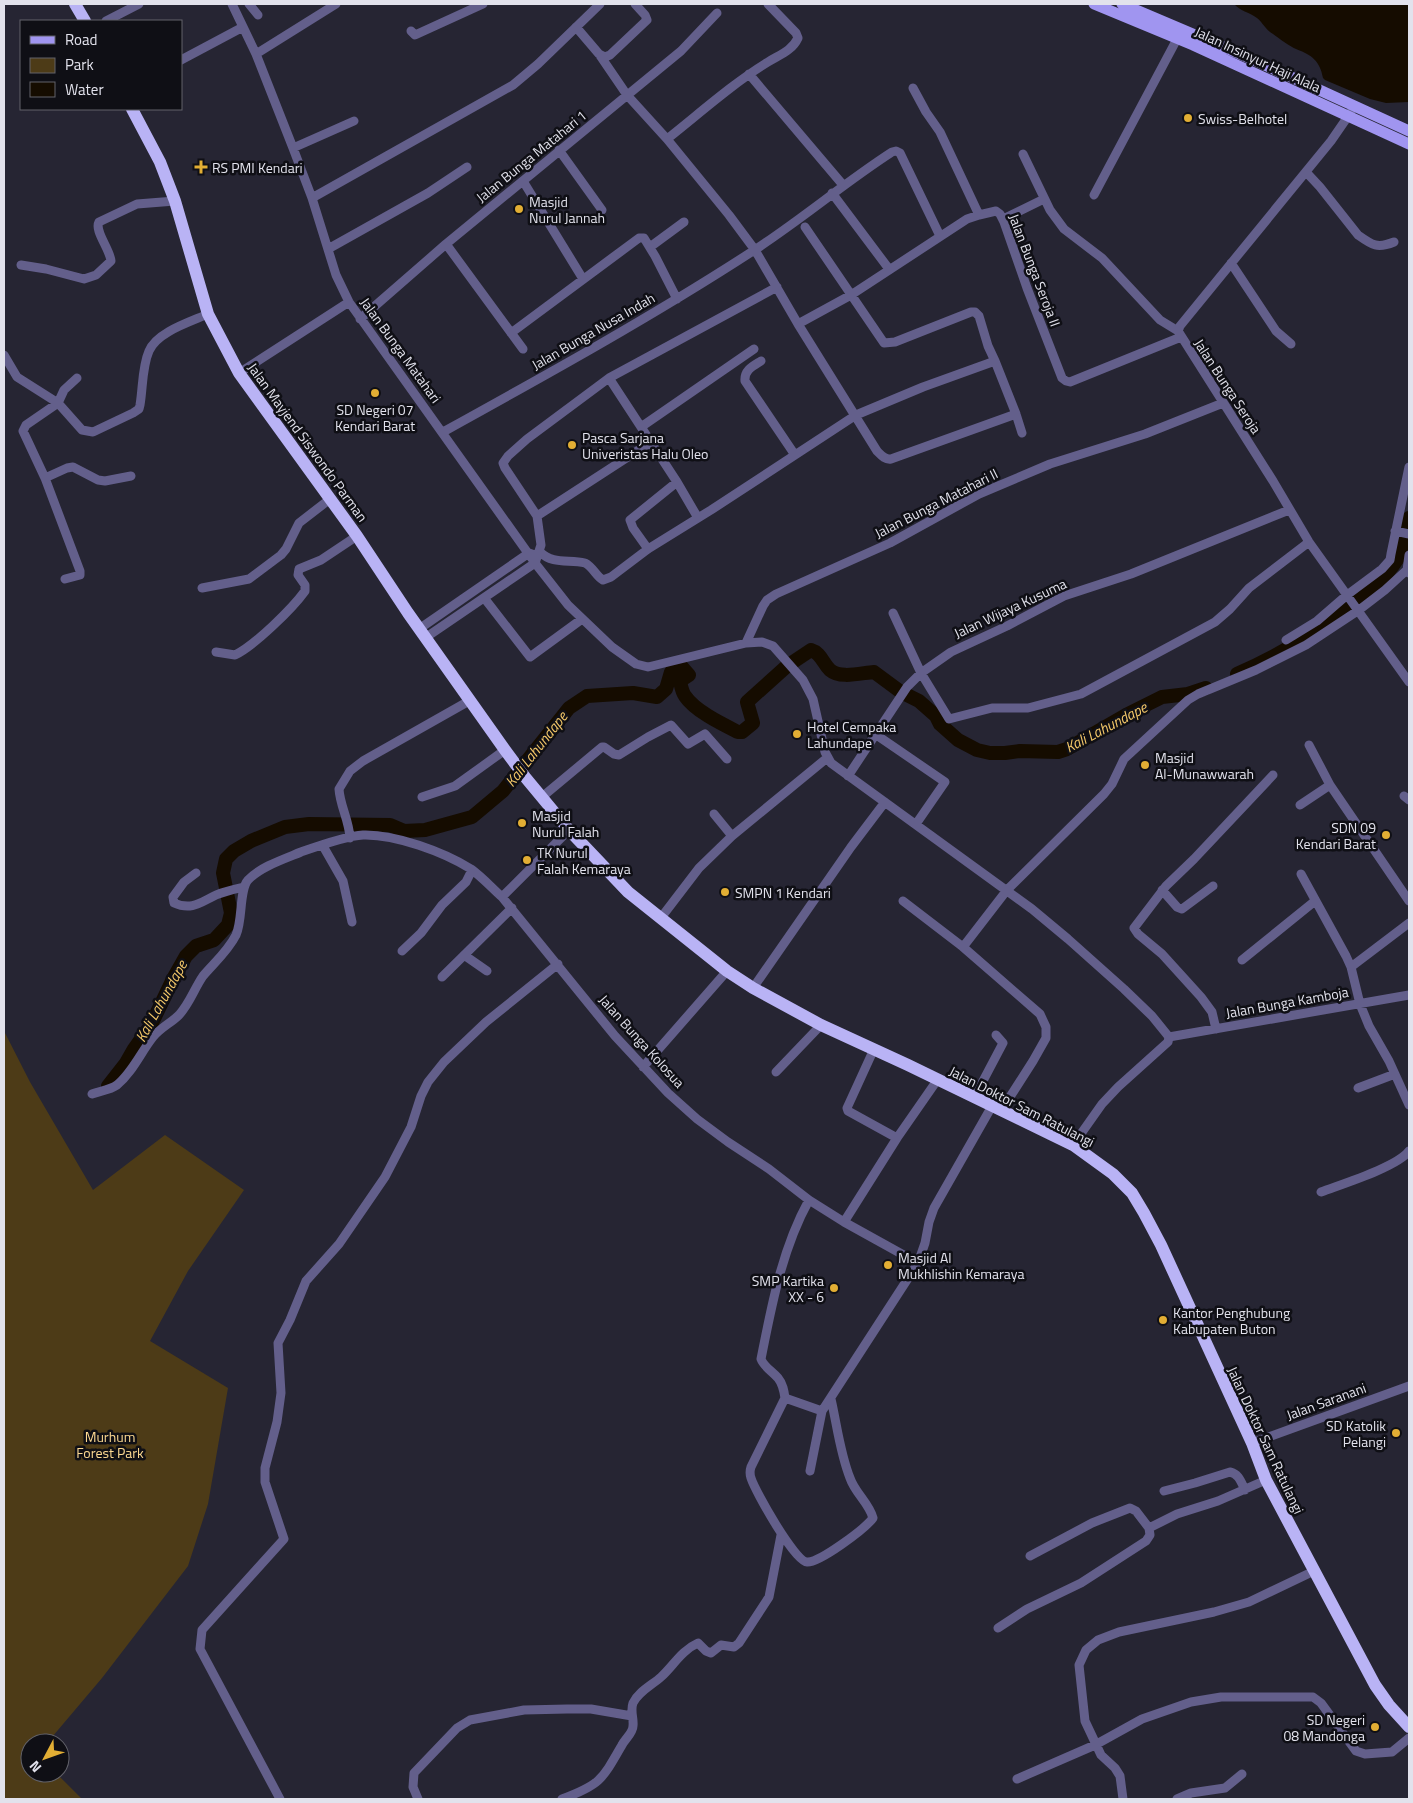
<svg xmlns="http://www.w3.org/2000/svg" width="1413" height="1803" font-family="'Titillium Web',sans-serif">
  <style>
    .green { fill: #4d3b17 }
    .water { fill: #150c00 }
    .lines { fill: none; stroke-linecap: round; stroke-linejoin: round }
    .river { stroke: #150c00; stroke-width: 14 }
    .minor { stroke: #635f8b; stroke-width: 9 }
    .major { stroke: #a095f0; stroke-width: 11 }
    .highway { stroke: #b9b3f5; stroke-width: 12 }
    .poi-dot { fill: #e2ae34; stroke: #0f0f15; stroke-width: 2 }
    .labels { text-anchor: middle; dominant-baseline: central; stroke-width: 5; stroke-linejoin: round; paint-order: stroke }
    .street-label { font-size: 14px; fill: #e2e2ec; stroke: #0f0f15 }
    .poi-label { font-size: 14px; fill: #e2e2ec; stroke: #0f0f15; text-anchor: start }
    .park-label { font-size: 14px; fill: #feda92; stroke: #0f0f15 }
    .water-label { font-size: 15px; font-style: italic; fill: #f4c869; stroke: #0f0f15 }
  </style>
  <rect width="100%" height="100%" fill="#262533"/>
  <path class="green" d="M4 1031 30 1082 93 1190 165 1135 244 1190 188 1271 150 1341 228 1388 208 1504 188 1566 102 1678 47 1743H30V1773H56L82 1799H4Z"/>
  <path class="water" d="M1234 4H1409V102L1386 103 1370 99 1325 80 1323 78C1320 61 1312 55 1296 49 1289 46 1280 39 1273 34 1266 30 1263 23 1257 18 1249 12 1240 11 1234 4Z"/>
  <g class="lines">
    <path class="river" d="M1237 674C1287 652 1369 605 1398 558 1405 546 1407 531 1409 518
      M108 1086 126 1063 134 1049 151 1025 173 979 186 956 196 946 214 940 228 925 231 913 223 873 226 859 234 851 251 841 285 827 309 824 390 825 404 831 425 830 472 817 503 791 569 708 587 696 633 693 657 697 666 689 671 672 682 667 689 675 680 681C681 686 682 692 685 696 695 711 722 724 738 732H742L753 723 747 702 787 666 811 650C821 653 822 662 830 670 840 679 861 673 874 672L901 692 919 701 936 716 940 724 958 740 977 750 990 753H1005L1020 751 1058 752 1067 749 1126 715 1162 697 1188 694 1206 688"/>
    <path class="minor" d="M232 4 256 54 293 148 312 198 336 275 349 302 535 563 568 605 612 647 636 664 648 667 746 643 762 642 773 646 803 680 813 699 825 752 831 763 1032 909 1068 939 1124 989 1152 1016 1169 1037
      M249 4 258 15
      M106 21 139 4
      M411 31 415 35 483 4
      M256 54 336 4
      M599 54 605 57 610 55 647 20 645 15 635 4
      M181 60 243 27
      M749 74 843 185
      M913 88 926 112 940 132 979 215
      M667 139C700 113 732 84 768 62 779 55 792 51 798 38L796 33 768 4
      M293 148 354 121
      M559 150 602 210
      M1023 154 1050 210 1064 229 1102 258 1160 320 1178 331
      M1306 172 1320 187 1358 235C1372 245 1377 249 1394 242
      M523 181 583 279
      M832 193 889 269
      M1094 195 1177 39
      M312 198 513 85 538 64 600 4
      M1003 219 1044 199
      M805 227 884 343 895 342 971 312H975L979 316 988 346 995 361
      M446 244 523 349
      M650 247 684 222
      M328 249 428 193 467 167
      M1231 263 1276 331 1291 344
      M21 265 46 269 84 279 96 275 111 261C110 249 94 231 99 222L137 204 175 201
      M360 319 446 244 681 51 717 13
      M798 324 851 295 967 219 979 215 996 211 1000 214 1004 222 1027 288 1062 378 1066 381 1070 382 1181 337
      M1178 331 1273 481 1309 542 1409 682
      M1178 331 1180 326 1331 141 1351 112
      M511 333 639 238H644L655 256 677 299
      M4 355 17 377 58 403 26 425 23 431 45 478 67 468 73 467 98 480 105 481 131 476
      M761 361C753 366 744 370 745 381L795 455
      M239 373 349 302
      M77 378 64 390 58 403 82 430 93 432 133 413 139 409 140 405C143 387 142 367 149 351 157 332 190 322 208 314
      M609 378 677 482 698 518
      M1016 414 1022 433
      M641 427 754 349
      M443 432C548 374 653 316 753 251 801 220 844 183 892 152L896 151 900 153 940 236
      M45 478 80 571V575L65 579
      M537 516 505 468 503 463 508 456 527 439 609 378 777 287
      M1395 531 1409 534
      M648 549 633 528 630 520 677 482
      M540 552C553 565 569 559 585 563 593 567 596 576 603 580L611 577 648 549 711 510 856 415 923 387 995 361 1016 414 891 459C885 460 881 455 877 451L798 324 755 250 729 215 667 139 627 95 599 54 576 27
      M1409 573 1407 570 1409 555
      M202 588 249 579 281 555 286 549 299 523 330 499
      M485 599 530 657 582 619
      M893 613 921 673 949 719 992 708H1028L1081 694 1215 622 1230 609 1249 588 1309 542
      M419 629 529 553 532 554
      M425 638 535 563 541 545 537 516 651 442
      M1286 640 1317 621 1347 595 1382 569 1390 560 1391 554 1409 467
      M746 643 763 606 767 600 776 594 890 543 979 494 1050 464 1145 434 1223 403
      M216 652 235 655C255 645 292 609 305 591V585L298 575 299 569 321 560 357 536
      M875 734 945 782 916 824
      M1309 745 1330 785 1409 901
      M848 776 907 687 921 673 951 652 1007 626 1064 596 1131 574 1289 510
      M1404 796 1409 800
      M422 797 455 786 505 750
      M542 797 602 747H604L614 754 619 755 648 737 671 725 688 744 705 734 727 759
      M1300 805 1330 785
      M732 836 827 758
      M350 838C349 820 340 806 339 789L350 771 363 761 469 701
      M323 846 343 881 352 922
      M196 873 184 882 173 897 174 903C192 911 201 902 216 895 225 891 235 889 244 887
      M1301 874 1346 956 1351 967 1360 1004 1369 1026 1389 1061 1409 1105
      M1162 890 1177 907 1182 909 1213 886
      M502 897 615 1036 668 1093 697 1119 728 1142 769 1169 809 1200 844 1222
      M903 901 963 947
      M660 919 699 868 732 836 714 814
      M402 951 421 933 442 905 466 882 472 870
      M464 955 487 971
      M1242 960 1315 901
      M1351 967 1409 923
      M442 977 512 908
      M753 988 851 847 885 802
      M1216 1029 1212 1012 1201 997 1162 954 1138 934 1134 928 1166 886 1194 859 1273 775
      M1169 1037 1409 995
      M874 1049 847 1108 848 1111 897 1138
      M643 1067 727 971
      M776 1072 821 1025
      M1358 1088 1395 1074
      M92 1094C100 1091 110 1090 117 1085 132 1073 141 1052 153 1037 160 1028 171 1023 179 1015 190 1003 194 989 203 976 214 963 228 951 236 935 243 920 239 890 248 880 260 867 284 859 301 852 318 846 346 836 363 835 395 834 444 852 471 869 482 877 492 888 502 897L569 830
      M974 1098 1003 1043 996 1035
      M1001 1111 1033 1061 1046 1038V1027L1040 1014 963 947 1007 890 1104 794 1112 784 1124 759 1188 700 1198 694 1256 670 1306 645 1359 610 1385 590 1409 568
      M1073 1145 1102 1104 1118 1087 1168 1042 1169 1037
      M1321 1192C1342 1184 1397 1167 1409 1151
      M918 1263 844 1222 897 1138 938 1079
      M785 1398C784 1391 783 1384 778 1378 772 1371 764 1367 761 1359 772 1304 782 1249 809 1200
      M831 1399C837 1425 840 1453 850 1478 855 1493 869 1503 873 1518 865 1529 819 1563 807 1562 795 1562 755 1491 751 1478 750 1475 750 1470 751 1467L785 1398 822 1411 918 1263 925 1243 929 1222 934 1208 992 1106
      M1252 1443 1409 1386
      M810 1471 822 1411
      M1164 1491 1195 1483 1230 1472C1239 1474 1241 1482 1245 1490
      M1030 1556 1092 1523 1130 1508 1136 1511 1149 1528
      M998 1628 1027 1609 1081 1583 1146 1541 1150 1535 1149 1528 1177 1514 1218 1501 1266 1480
      M1017 1779 1095 1745 1142 1719 1191 1702 1221 1697H1313L1321 1703 1356 1751 1365 1754 1392 1752 1409 1738
      M280 1799 200 1649 202 1630 284 1539 265 1482V1468L277 1422 281 1393 278 1343 290 1320 306 1281 339 1244 385 1177 411 1127 421 1096 428 1082 444 1062 486 1022 558 964
      M418 1799 413 1787 414 1773 457 1728 470 1720 524 1710 567 1709H591L632 1716
      M562 1799C600 1785 602 1780 622 1745 625 1739 633 1733 633 1726 634 1718 630 1711 633 1703 638 1692 652 1685 661 1677 673 1666 682 1650 698 1643L706 1651 711 1653 721 1645 734 1647 739 1643 769 1597 781 1535
      M1123 1799 1120 1776 1115 1768 1101 1755 1085 1721 1079 1665 1086 1650 1098 1640 1119 1632 1214 1612 1249 1602 1314 1571
      M1177 1799 1191 1793 1225 1788 1242 1774"/>
    <path class="major" d="M1094 4 1193 45 1409 144
      M1122 4 1254 60 1409 131"/>
    <path class="highway" d="M75 4 85 21
      M132 109 160 162 175 201 208 314 239 373 357 536 408 613 505 750 525 777 569 830 628 892 727 971 753 988 821 1025 908 1065 1073 1145 1113 1174 1132 1193 1144 1213 1161 1245 1252 1443 1266 1480 1375 1685 1389 1705 1409 1727"/>
  </g>
  <g class="poi-dot">
    <circle cx="1188" cy="118" r="5"/>
    <path d="M198.5 159.5h5v5h5v5h-5v5h-5v-5h-5v-5h5z"/>
    <circle cx="519" cy="209" r="5"/>
    <circle cx="375" cy="393" r="5"/>
    <circle cx="572" cy="445" r="5"/>
    <circle cx="797" cy="734" r="5"/>
    <circle cx="1145" cy="765" r="5"/>
    <circle cx="522" cy="823" r="5"/>
    <circle cx="1386" cy="835" r="5"/>
    <circle cx="527" cy="860" r="5"/>
    <circle cx="725" cy="892" r="5"/>
    <circle cx="888" cy="1265" r="5"/>
    <circle cx="834" cy="1288" r="5"/>
    <circle cx="1163" cy="1320" r="5"/>
    <circle cx="1396" cy="1433" r="5"/>
    <circle cx="1375" cy="1727" r="5"/>
  </g>
  <g class="labels">
    <g class="street-label">
      <text transform="translate(1258 59) rotate(25)">Jalan Insinyur Haji Alala</text>
      <text transform="translate(531 156) rotate(-39)">Jalan Bunga Matahari 1</text>
      <text transform="translate(1035 270) rotate(69)">Jalan Bunga Seroja II</text>
      <text transform="translate(593 331) rotate(-30)">Jalan Bunga Nusa Indah</text>
      <text transform="translate(401 350) rotate(54)">Jalan Bunga Matahari</text>
      <text transform="translate(1228 386) rotate(57)">Jalan Bunga Seroja</text>
      <text transform="translate(308 442) rotate(54)">Jalan Mayjend Siswondo Parman</text>
      <text transform="translate(936 503) rotate(-27)">Jalan Bunga Matahari II</text>
      <text transform="translate(1010 608) rotate(-25)">Jalan Wijaya Kusuma</text>
      <text transform="translate(1287 1002) rotate(-10)">Jalan Bunga Kamboja</text>
      <text transform="translate(642 1041) rotate(48)">Jalan Bunga Kolosua</text>
      <text transform="translate(1022 1106) rotate(27)">Jalan Doktor Sam Ratulangi</text>
      <text transform="translate(1326 1401) rotate(-20)">Jalan Saranani</text>
      <text transform="translate(1266 1440) rotate(65)">Jalan Doktor Sam Ratulangi</text>
    </g>
    <g class="poi-label">
      <text x="1198" y="118">Swiss-Belhotel</text>
      <text x="212" y="167">RS PMI Kendari</text>
      <text x="529" y="201">Masjid<tspan x="529" dy="16">Nurul Jannah</tspan></text>
      <text x="375" y="409" text-anchor="middle">SD Negeri 07<tspan x="375" dy="16">Kendari Barat</tspan></text>
      <text x="582" y="437">Pasca Sarjana<tspan x="582" dy="16">Univeristas Halu Oleo</tspan></text>
      <text x="807" y="726">Hotel Cempaka<tspan x="807" dy="16">Lahundape</tspan></text>
      <text x="1155" y="757">Masjid<tspan x="1155" dy="16">Al-Munawwarah</tspan></text>
      <text x="532" y="815">Masjid<tspan x="532" dy="16">Nurul Falah</tspan></text>
      <text x="1376" y="827" text-anchor="end">SDN 09<tspan x="1376" dy="16">Kendari Barat</tspan></text>
      <text x="537" y="852">TK Nurul<tspan x="537" dy="16">Falah Kemaraya</tspan></text>
      <text x="735" y="892">SMPN 1 Kendari</text>
      <text x="898" y="1257">Masjid Al<tspan x="898" dy="16">Mukhlishin Kemaraya</tspan></text>
      <text x="824" y="1280" text-anchor="end">SMP Kartika<tspan x="824" dy="16">XX - 6</tspan></text>
      <text x="1173" y="1312">Kantor Penghubung<tspan x="1173" dy="16">Kabupaten Buton</tspan></text>
      <text x="1386" y="1425" text-anchor="end">SD Katolik<tspan x="1386" dy="16">Pelangi</tspan></text>
      <text x="1365" y="1719" text-anchor="end">SD Negeri<tspan x="1365" dy="16">08 Mandonga</tspan></text>
    </g>
    <g class="park-label">
      <text x="110" y="1436">Murhum<tspan x="110" dy="16">Forest Park</tspan></text>
    </g>
    <g class="water-label">
      <text transform="translate(1106 727) rotate(-28)">Kali Lahundape</text>
      <text transform="translate(536 749) rotate(-52)">Kali Lahundape</text>
      <text transform="translate(161 1001) rotate(-61)">Kali Lahundape</text>
    </g>
  </g>
  <rect width="1413" height="1803" fill="none" stroke="#e2e2ec" stroke-width="10"/>
  <rect x="20" y="20" width="162" height="90" fill="#0f0f15" stroke="#63636b"/>
  <rect x="30" y="36" width="25" height="8" fill="#a095f0" stroke="#63636b"/>
  <text x="65" y="45" font-size="15" fill="#e2e2ec">Road</text>
  <rect x="30" y="58" width="25" height="15" fill="#4d3b17" stroke="#63636b"/>
  <text x="65" y="70" font-size="15" fill="#e2e2ec">Park</text>
  <rect x="30" y="82" width="25" height="15" fill="#150c00" stroke="#63636b"/>
  <text x="65" y="95" font-size="15" fill="#e2e2ec">Water</text>
  <g transform="translate(45 1758) rotate(229)"><circle r="24" fill="#0f0f15" stroke="#63636b"/>
  <path d="M0-4L9 19L0 12L-9 19Z" fill="#e2ae34"/>
  <text y="-8" font-size="14" font-weight="bold" text-anchor="middle" fill="#e2e2ec">N</text>
  </g>
</svg>
